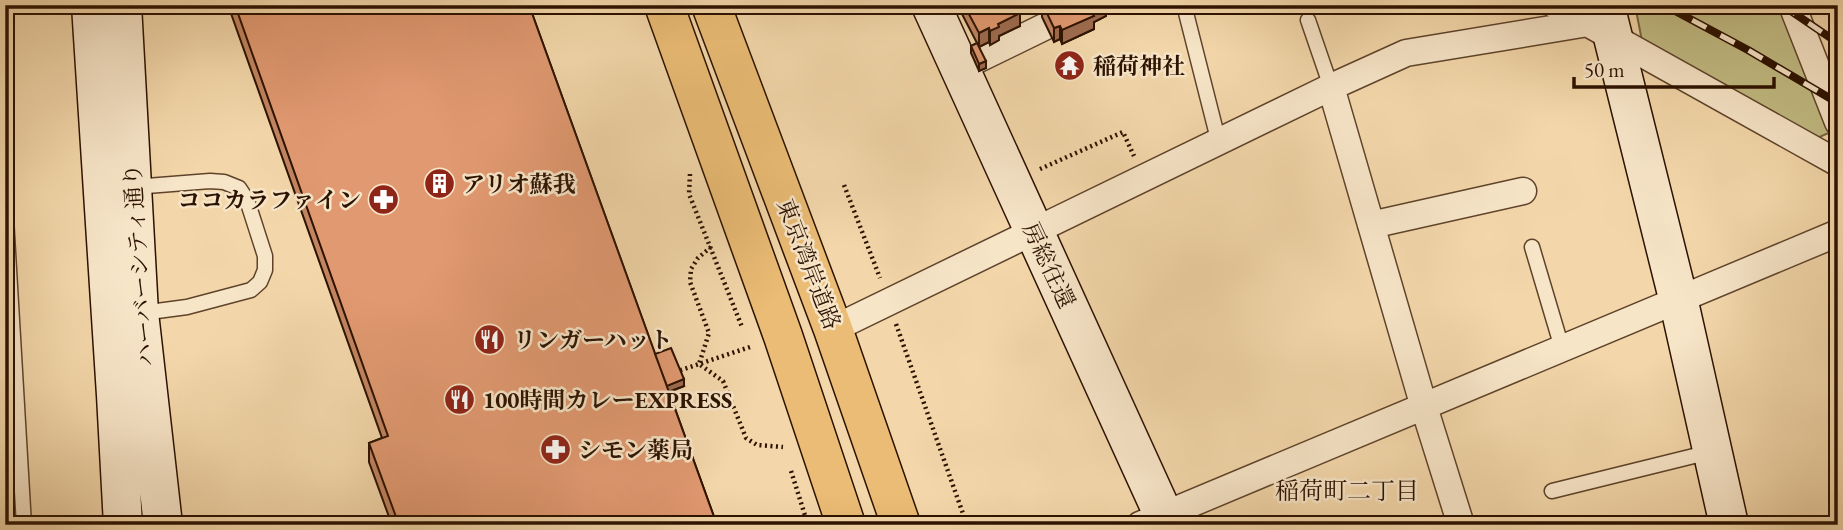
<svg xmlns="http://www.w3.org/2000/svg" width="1843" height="530" font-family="'EB Garamond','Noto Serif JP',serif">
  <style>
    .green { fill: #c2bc84; stroke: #776742; stroke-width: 2 }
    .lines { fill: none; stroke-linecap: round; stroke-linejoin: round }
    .lane-casing { stroke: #5e432a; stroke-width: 17 }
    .street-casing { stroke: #5e432a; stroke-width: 29 }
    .secondary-casing { stroke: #2c1200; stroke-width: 41 }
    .highway-casing { stroke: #2c1200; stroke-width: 41 }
    .path { stroke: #2c1200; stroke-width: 4.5; stroke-dasharray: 2 3.5; stroke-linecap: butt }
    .lane { stroke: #f7e5c8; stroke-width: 14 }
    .street { stroke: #f7e5c8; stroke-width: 26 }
    .secondary { stroke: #f7e5c8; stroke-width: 38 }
    .highway { stroke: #eabc75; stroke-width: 38 }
    .rail-casing { stroke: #2c1200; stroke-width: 8 }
    .rail { stroke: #f7e5c8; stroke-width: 5; stroke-dasharray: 16; stroke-linecap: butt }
    .wall { fill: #c28461; stroke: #2c1200; stroke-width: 2 }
    .shaded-wall { fill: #9e6b4f; stroke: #2c1200; stroke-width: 2 }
    .building { fill: #e19971; stroke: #2c1200; stroke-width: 2 }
    .labels { text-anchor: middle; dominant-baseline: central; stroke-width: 5; stroke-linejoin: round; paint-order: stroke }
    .poi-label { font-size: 23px; font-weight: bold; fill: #2c1200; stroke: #f7e5c8; text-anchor: start }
    .street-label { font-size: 23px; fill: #2c1200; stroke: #f7e5c8 }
    .neighbourhood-label { font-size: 24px; fill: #2c1200; stroke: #f7e5c8 }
  </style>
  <rect width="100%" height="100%" fill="#f3d7aa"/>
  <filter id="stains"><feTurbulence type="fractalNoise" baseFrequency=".00286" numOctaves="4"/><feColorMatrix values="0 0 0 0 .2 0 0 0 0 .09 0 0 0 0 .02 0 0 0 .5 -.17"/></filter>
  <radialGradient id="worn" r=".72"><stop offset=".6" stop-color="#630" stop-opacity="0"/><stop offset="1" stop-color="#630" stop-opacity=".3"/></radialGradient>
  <path class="green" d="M1635 5H1782L1831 132 1815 139 1643 46Z"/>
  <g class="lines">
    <defs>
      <path id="lane" d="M1184 5 1219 143
        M1308 20 1331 87
        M134 187 210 181 224 182 239 188 247 200 265 256V270L260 282 251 290 187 307 142 313
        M5 201 24 525
        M1532 247 1562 348
        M1552 491 1710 452"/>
      <path id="street" d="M1555 5 1838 163
        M1792 5 1838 122
        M960 68 1044 27
        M1331 87 1424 407 1461 525
        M1371 225 1523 191
        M833 329 1331 87 1406 53 1588 23
        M1140 525 1838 233"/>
      <path id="secondary" d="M91 5 116 395 123 525
        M122 5 139 313 163 525
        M931 5 1168 525
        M1605 5 1678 298 1729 525"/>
      <path id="highway" d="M664 5 783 336 846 525
        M711 5 833 329 901 525"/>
    </defs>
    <use href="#lane" class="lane-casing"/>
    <use href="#street" class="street-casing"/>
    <use href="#secondary" class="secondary-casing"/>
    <use href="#highway" class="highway-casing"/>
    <path class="path" d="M1040 169 1123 132 1134 156
      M690 174 689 194 742 327
      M844 185 880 278
      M711 247 698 258 691 269 690 282 709 333 699 364 723 381 746 438 757 445 783 447
      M896 324 967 525
      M675 372 750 347
      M791 471 808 525"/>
    <use href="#lane" class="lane"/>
    <use href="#street" class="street"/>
    <use href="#secondary" class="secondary"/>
    <use href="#highway" class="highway"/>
    <defs>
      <path id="rail" d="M1664 5 1748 50 1838 103
        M1782 5 1838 43"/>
    </defs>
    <use href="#rail" class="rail-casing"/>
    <use href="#rail" class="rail"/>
  </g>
  <path class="wall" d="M228 5H529L655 354 684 386 669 392 717 525H392L369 462V443L382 438Z
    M962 5H1016L1020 26 999 36V40L990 45 989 42 979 47 986 68 979 71 971 53V46L977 43 962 14Z
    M1042 5H1106V16L1094 22V29L1062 44 1060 39 1054 42 1042 17Z"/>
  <path class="shaded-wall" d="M1100 5H1106V16L1094 22V29L1062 44V30L1091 10Z
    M1020 13V26L999 36V40L990 45V31L998 24Z
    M1060 26V39L1054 42V28Z
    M989 28V42L979 47V33Z
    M986 61V68L979 71V64Z
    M684 379V386L663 394V387Z"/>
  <path class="building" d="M235 5H529L717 525H399L369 443 388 436Z
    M964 5H1016L1020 13 998 24 999 27 990 31 989 28 979 33Z
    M1043 5H1100L1091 10 1094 16 1062 30 1060 26 1054 28Z
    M977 43 986 61 979 64 971 46Z
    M671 348 684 379 667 386 655 354Z"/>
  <defs>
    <symbol id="temple-disc" viewBox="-11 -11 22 22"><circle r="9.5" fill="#8f2418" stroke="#f7e5c8"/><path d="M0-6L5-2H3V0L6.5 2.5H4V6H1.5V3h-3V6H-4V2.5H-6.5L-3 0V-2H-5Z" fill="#fff"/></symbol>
    <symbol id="building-disc" viewBox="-11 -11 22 22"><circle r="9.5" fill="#8f2418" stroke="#f7e5c8"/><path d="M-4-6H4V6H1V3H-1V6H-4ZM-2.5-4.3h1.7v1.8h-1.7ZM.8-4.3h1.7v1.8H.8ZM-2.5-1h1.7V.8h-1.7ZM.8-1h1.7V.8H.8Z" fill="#fff"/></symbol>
    <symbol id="pharmacy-disc" viewBox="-11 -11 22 22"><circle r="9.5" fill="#8f2418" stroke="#f7e5c8"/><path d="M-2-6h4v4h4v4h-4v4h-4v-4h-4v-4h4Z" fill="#fff"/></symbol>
    <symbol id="restaurant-disc" viewBox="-11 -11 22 22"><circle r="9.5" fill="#8f2418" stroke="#f7e5c8"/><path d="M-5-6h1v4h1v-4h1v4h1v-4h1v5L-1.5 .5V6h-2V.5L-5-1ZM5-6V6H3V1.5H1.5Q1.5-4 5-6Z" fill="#fff"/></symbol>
  </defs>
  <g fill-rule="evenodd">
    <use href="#temple-disc" x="1052" y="48" width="35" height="35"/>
    <use href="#building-disc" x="422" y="166" width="35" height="35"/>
    <use href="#pharmacy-disc" x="366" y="182" width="35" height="35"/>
    <use href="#restaurant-disc" x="472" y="322" width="35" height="35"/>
    <use href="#restaurant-disc" x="442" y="382" width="35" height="35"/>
    <use href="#pharmacy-disc" x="538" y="432" width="35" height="35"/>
  </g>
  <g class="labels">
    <g class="poi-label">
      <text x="1093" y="66">稲荷神社</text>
      <text x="462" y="184">アリオ蘇我</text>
      <text x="361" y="200" text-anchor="end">ココカラファイン</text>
      <text x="513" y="340">リンガーハット</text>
      <text x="483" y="400">100時間カレーEXPRESS</text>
      <text x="578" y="450">シモン薬局</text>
    </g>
    <g class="street-label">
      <text transform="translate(809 264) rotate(69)">東京湾岸道路</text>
      <text transform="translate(139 265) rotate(-94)">ハーバーシティ通り</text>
      <text transform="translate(1049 265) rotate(65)">房総往還</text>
    </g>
    <g class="neighbourhood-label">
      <text x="1347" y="490">稲荷町二丁目</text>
    </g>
  </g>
  <rect width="1843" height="530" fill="none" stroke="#f3d7aa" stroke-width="28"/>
  <rect x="7" y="7" width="1829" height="516" fill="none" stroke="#2c1200" stroke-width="3.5"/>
  <rect x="14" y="14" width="1815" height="502" fill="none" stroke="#2c1200" stroke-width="2"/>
  <path d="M1574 77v10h200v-10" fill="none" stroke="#2c1200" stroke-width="3.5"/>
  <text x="1584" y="77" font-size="21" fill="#2c1200" stroke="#f7e5c8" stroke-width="5" paint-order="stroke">50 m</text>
  <rect width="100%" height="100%" filter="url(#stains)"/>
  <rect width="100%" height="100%" fill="url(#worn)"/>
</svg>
